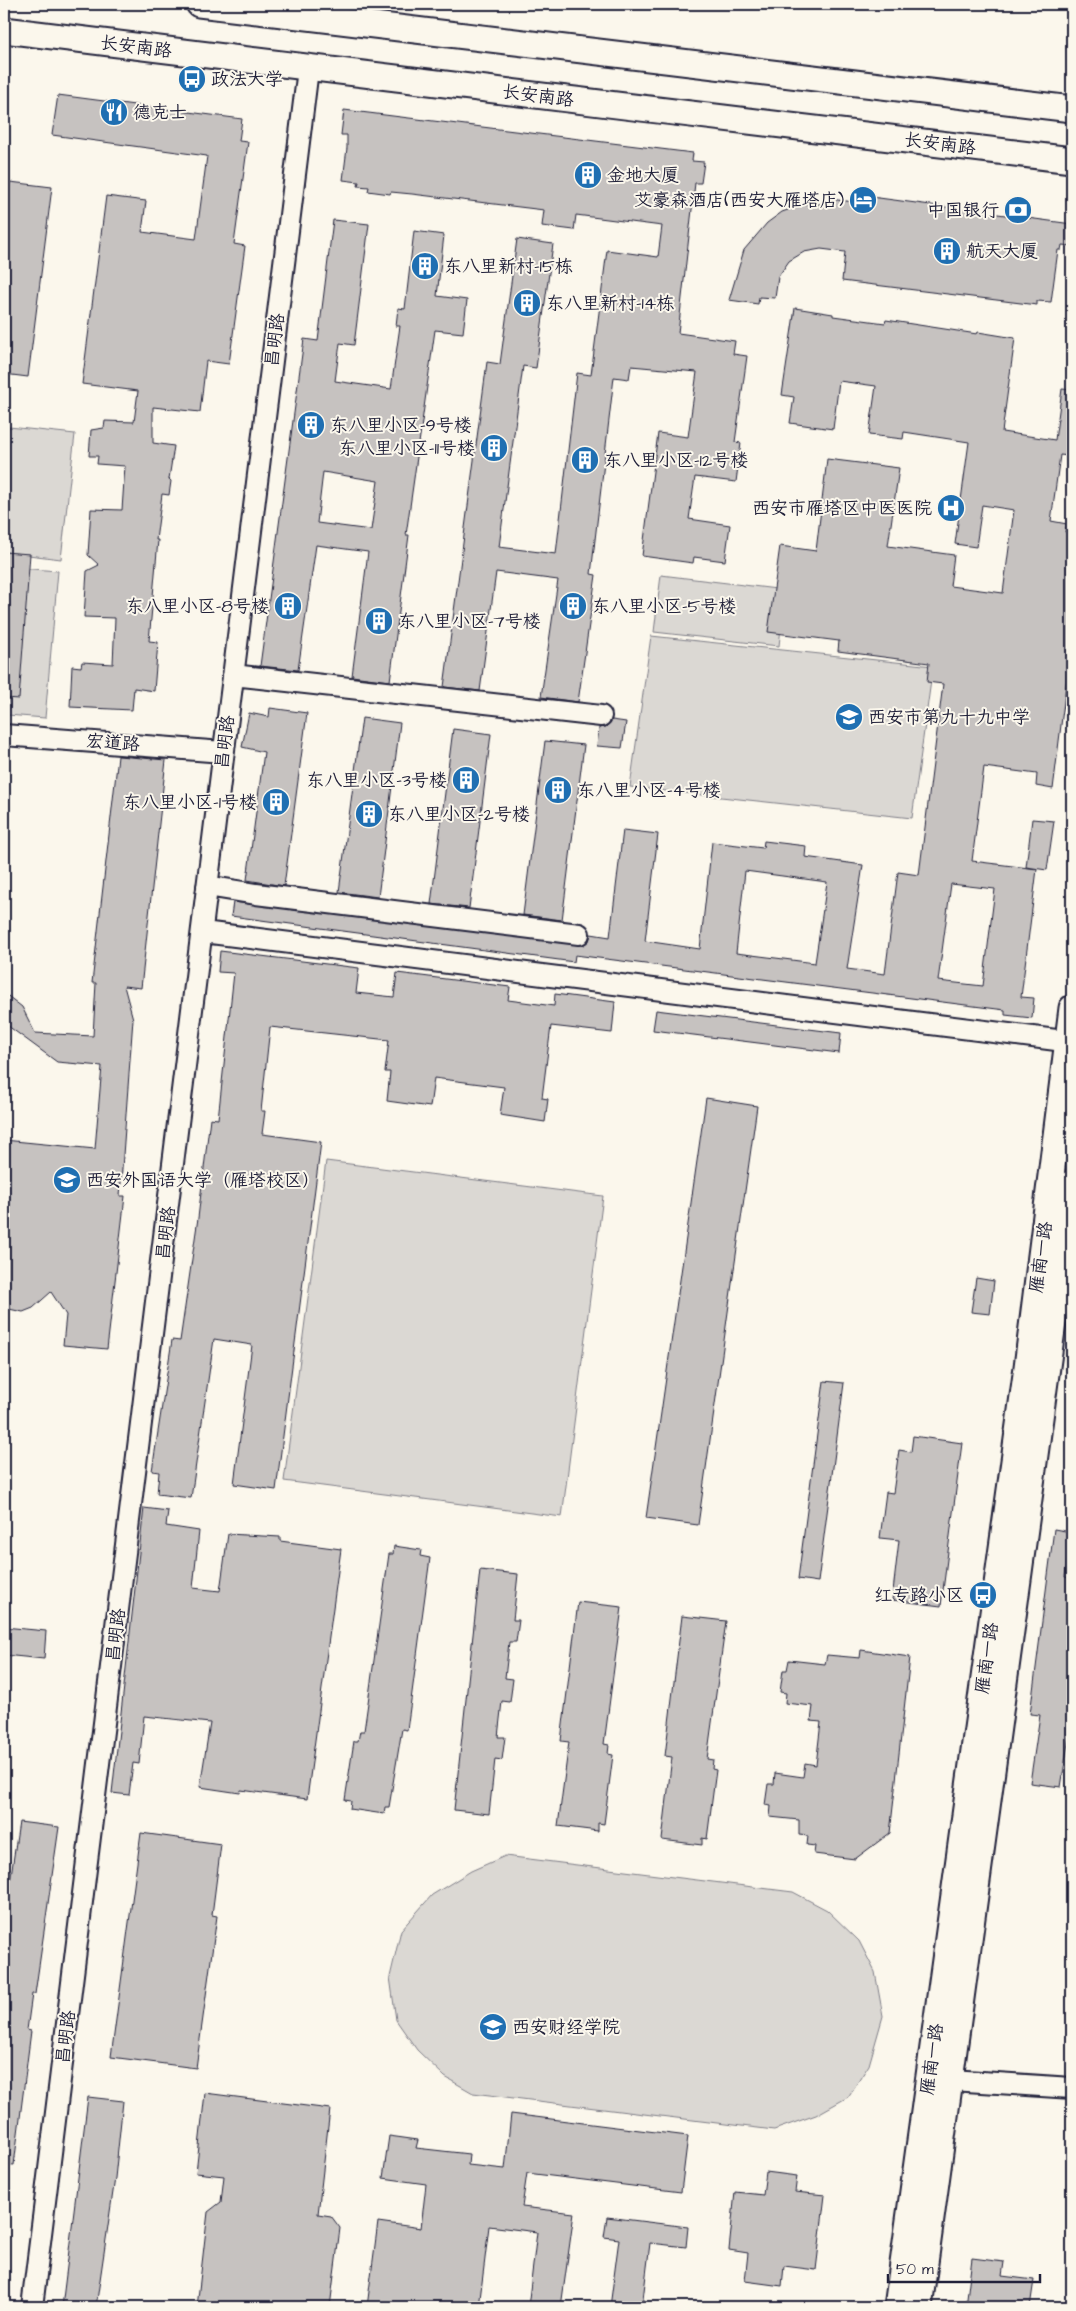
<svg xmlns="http://www.w3.org/2000/svg" width="1076" height="2311" font-family="'Architects Daughter','LXGW WenKai TC',sans-serif">
  <style>
    .green { fill: #dbd8d3; stroke: #7e7d87 }
    .building { fill: #c6c2c0; stroke: #22223b; fill-rule: evenodd }
    .lines { fill: none; stroke-linecap: round; stroke-linejoin: round }
    .minor-casing { stroke: #22223b; stroke-width: 24 }
    .major-casing { stroke: #22223b; stroke-width: 29 }
    .minor { stroke: #fbf7ec; stroke-width: 20 }
    .major { stroke: #fbf7ec; stroke-width: 25 }
    .labels { text-anchor: middle; dominant-baseline: central; stroke-width: 4; stroke-linejoin: round; paint-order: stroke }
    .street-label { font-size: 18px; fill: #22223b; stroke: #fbf7ec }
    .poi-label { font-size: 18px; fill: #22223b; stroke: #fbf7ec; text-anchor: start }
  </style>
  <rect width="100%" height="100%" fill="#fbf7ec"/>
  <filter id="ink" filterUnits="userSpaceOnUse"><feTurbulence type="fractalNoise" baseFrequency=".02" numOctaves="2"/><feDisplacementMap in="SourceGraphic" scale="10" xChannelSelector="R" yChannelSelector="G"/><feConvolveMatrix kernelMatrix="1 2 1 2 8 2 1 2 1" color-interpolation-filters="sRGB"/></filter>
  <g filter="url(#ink)">
    <path class="green" d="M9 427 75 434 61 559 4 552V467Z
      M19 568 58 571 45 718 7 715Z
      M661 575 785 590 779 646 654 632Z
      M651 636 933 666 912 818 630 787Z
      M326 1161 603 1196 562 1517 284 1481Z
      M505 1856 793 1892 827 1910 859 1941 875 1972 883 2016 869 2065 848 2097 816 2115 774 2130 473 2093 445 2077 417 2050 396 2020 390 1977 401 1930 432 1895 471 1871Z"/>
    <path class="building" d="M58 95 242 119 239 141 248 142 234 244 245 246 229 364 206 361 200 412 153 407V443L174 446 169 479 171 481 169 495 162 494 156 540H158L149 641 158 642 154 691 134 688 132 710 70 707 72 666 81 667 82 662 113 664 115 618 84 617 87 571 99 565 88 555 91 509 122 510 125 466 97 464 98 456H89L91 430 104 428 105 421 134 422 138 391 82 384 106 196 146 201 142 232 196 239 207 156 52 135Z
      M344 110 693 153 692 161 704 162 701 183H695L678 333 735 341 733 354 747 356 735 442 741 443 736 482 695 477 689 519 730 525 725 561 694 557 693 563 642 556 658 433 688 437 697 372 631 366 629 379 614 377 591 574 596 575 578 702 541 697 558 580 496 572 480 691 444 687 487 362 500 364 517 239 553 244 536 368 523 366 499 547 556 554 577 373 591 375 607 250 658 257 662 226 576 215 574 230 542 226 544 210 412 194 391 192 390 194 368 191 369 187 358 186 359 182 343 180 347 148V135H341Z
      M10 182 52 187 28 377 4 374V231Z
      M864 196 1072 224V246L1062 245 1061 250H1058L1051 302 1037 301V305L842 281 845 252 821 249 804 252 789 261 778 277 775 298 759 297 758 304 729 300 744 250 767 223 782 212 805 204H828L829 199 863 203Z
      M333 220 369 224 354 345 340 343 335 381 391 389 400 326H396L398 308 405 309 414 231 444 235 437 296 467 300 463 333 435 330 406 535H409L390 681 352 676 368 552 316 545 298 670 260 666 304 339 318 341ZM323 472 378 481 371 530 317 523Z
      M795 308 833 314V316L885 323 886 320 977 334 978 332 1015 338 1002 432 1055 440 1062 389 1072 390V436L1069 456 1060 455 1051 521 1067 524 1065 532 1072 533V637L1053 789 1036 786 1037 774 984 767 972 861 1037 869 1021 997 1034 998 1032 1018 1005 1015V1010L575 955 574 962 231 916 233 902 583 945 589 941 591 934 610 937 623 830 658 834 645 941 700 949 712 842 763 848 764 841 806 846 805 857 863 865 847 969 885 974 898 872 919 875 943 684 927 682 929 663 838 651 839 641 768 632 780 546 816 551 827 459 899 468 888 546 954 555 950 586 1003 593 1014 510 982 505 976 547 955 544 969 442 904 432 903 439 869 435 876 386 839 381 833 429 790 423 794 397 782 395ZM745 871 827 882 815 963 736 953ZM951 884 995 889 983 986 938 981Z
      M4 552 30 554 19 699 4 698Z
      M270 708 307 713 284 886 247 880 264 752 242 747 249 713 269 717Z
      M362 718 400 723 378 897 339 892Z
      M612 720 626 722 622 748 597 746 599 728 606 727Z
      M453 729 491 734 469 908 431 904Z
      M545 741 584 745 562 920 523 915Z
      M118 756 166 760 141 988 124 986 133 1019 120 1196H125L107 1349 63 1345 66 1315 51 1292 33 1308 23 1312 9 1309 4 1304V1140L95 1149 102 1066 57 1062 4 1023V993L22 1007 35 1033 93 1036 96 983H92Z
      M1032 819 1054 821 1047 870 1026 867Z
      M220 951 359 968 356 993 394 997 397 973 510 987 508 1000 554 1006 555 994 615 1002 612 1033 551 1026 542 1098 548 1099 545 1122 500 1115 504 1087 434 1078 430 1107 387 1101 390 1072H385L389 1040 270 1027 261 1111H265L262 1134 321 1142 276 1490 234 1484 252 1345 214 1339 191 1498 157 1494 159 1472 152 1471 172 1340 180 1341 198 1218 210 1118 218 1119 234 973 218 972Z
      M656 1010 841 1033 839 1053 653 1030Z
      M706 1098 757 1106 698 1525 646 1518Z
      M976 1278 994 1281 990 1314 971 1312Z
      M824 1381 844 1383 818 1582 798 1579Z
      M913 1436 962 1443 941 1606 892 1600 899 1540 880 1538 886 1492 893 1493 899 1450 911 1452Z
      M144 1508 168 1511 166 1526 199 1531 193 1588 220 1591 228 1534 280 1537V1541L341 1549 307 1799 241 1790 240 1793 200 1787 210 1723 144 1716 139 1764 133 1763 129 1795 112 1793Z
      M1054 1529 1071 1532 1065 1577 1072 1578V1730H1070L1061 1787 1030 1783 1040 1715 1030 1714Z
      M394 1546 421 1550 420 1556 430 1558 407 1730 402 1729 389 1807H385L384 1814 350 1809 351 1801 345 1800 354 1741H358L360 1731H364L389 1554H393Z
      M480 1570 518 1574 513 1620H519L516 1642H509L505 1678 513 1679 510 1702 502 1701 498 1737H505L502 1760 495 1759 489 1814 454 1810Z
      M578 1602 622 1607 604 1744 609 1745 608 1754 613 1755 604 1824 598 1823V1831L558 1826 569 1742 561 1741Z
      M682 1616 726 1621 707 1759 713 1760 712 1769 716 1770 707 1839 702 1838V1845L662 1840 672 1757 665 1756Z
      M4 1627 46 1631 44 1659 4 1655Z
      M861 1650 910 1657 890 1833 855 1859 814 1854 815 1846 807 1845 808 1836 799 1835V1820L770 1817 771 1806 765 1805 768 1784H774L775 1773 803 1777 805 1763 816 1765 821 1722 811 1721 813 1706 785 1703 786 1693 780 1692 783 1670H787L789 1660 825 1664 827 1655 860 1658Z
      M19 1822 59 1827 35 1994H32L27 2030 31 2031 14 2165 4 2164V1923Z
      M141 1833 221 1844 212 1915 217 1916 196 2068 111 2057Z
      M205 2093 330 2109 318 2214 331 2216 340 2228 330 2307H197L208 2212 221 2202 224 2176 196 2173Z
      M88 2097 123 2101 115 2178 96 2307H62Z
      M511 2114 688 2136 681 2192 527 2173 522 2207 574 2213 561 2307H528L537 2232 489 2226 479 2307H367L378 2222 421 2228 426 2184 383 2178 389 2136 418 2140 416 2148 469 2154 468 2165 505 2169Z
      M766 2172 797 2176 795 2192 825 2195 816 2270 784 2266 782 2286 745 2281 748 2253 729 2250 735 2192 763 2195Z
      M607 2217 688 2227 686 2247 650 2243 642 2307H610L619 2239 604 2237Z
      M972 2258 1004 2262 1002 2276 1034 2280 1030 2307H966Z"/>
    <g class="lines">
      <defs>
        <path id="minor" d="M233 675 601 716
          M4 735 223 752
          M207 886 256 894 579 934
          M203 932 1072 1042
          M951 2080 1072 2088
          M32 2307C126 1561 217 815 308 69"/>
        <path id="major" d="M199 4 1072 109
          M4 30C360 76 716 116 1072 160
          M897 2307 1027 1367 1072 1008
          M919 2307 1072 1183"/>
      </defs>
      <use href="#minor" class="minor-casing"/>
      <use href="#major" class="major-casing"/>
      <use href="#minor" class="minor"/>
      <use href="#major" class="major"/>
    </g>
  </g>
  <defs>
    <symbol id="bus-disc" viewBox="-11 -11 22 22"><circle r="9.5" fill="#1f6fb2" stroke="#fbf7ec"/><path d="M-5-6H5V4H4V6H2V4H-2V6H-4V4H-5ZM-3.5-4V0h7V-4ZM-3.5 1.2v1.5H-2V1.2ZM2 1.2v1.5H3.5V1.2Z" fill="#fff"/></symbol>
    <symbol id="restaurant-disc" viewBox="-11 -11 22 22"><circle r="9.5" fill="#1f6fb2" stroke="#fbf7ec"/><path d="M-5-6h1v4h1v-4h1v4h1v-4h1v5L-1.5 .5V6h-2V.5L-5-1ZM5-6V6H3V1.5H1.5Q1.5-4 5-6Z" fill="#fff"/></symbol>
    <symbol id="building-disc" viewBox="-11 -11 22 22"><circle r="9.5" fill="#1f6fb2" stroke="#fbf7ec"/><path d="M-4-6H4V6H1V3H-1V6H-4ZM-2.5-4.3h1.7v1.8h-1.7ZM.8-4.3h1.7v1.8H.8ZM-2.5-1h1.7V.8h-1.7ZM.8-1h1.7V.8H.8Z" fill="#fff"/></symbol>
    <symbol id="hotel-disc" viewBox="-11 -11 22 22"><circle r="9.5" fill="#1f6fb2" stroke="#fbf7ec"/><path d="M-6-4.5h1.5V1H6V5H4.5V3h-9V5H-6ZM-4 0a1.8 1.8 0 1 1 3.6 0ZM.5 0V-2.5h3Q6-2.5 6 0Z" fill="#fff"/></symbol>
    <symbol id="bank-disc" viewBox="-11 -11 22 22"><circle r="9.5" fill="#1f6fb2" stroke="#fbf7ec"/><path d="M-6-4H6V4H-6ZM0-2.3a2.3 2.3 0 1 0 0 4.6a2.3 2.3 0 1 0 0-4.6Z" fill="#fff"/></symbol>
    <symbol id="hospital-disc" viewBox="-11 -11 22 22"><circle r="9.5" fill="#1f6fb2" stroke="#fbf7ec"/><path d="M-5-5h3v3.5h4V-5h3V5h-3V1.5h-4V5h-3Z" fill="#fff"/></symbol>
    <symbol id="school-disc" viewBox="-11 -11 22 22"><circle r="9.5" fill="#1f6fb2" stroke="#fbf7ec"/><path d="M0-5L7-2L0 1L-7-2ZM-4 1L0 2.5L4 1V4Q0 6-4 4Z" fill="#fff"/></symbol>
    <symbol id="university-disc" viewBox="-11 -11 22 22"><circle r="9.5" fill="#1f6fb2" stroke="#fbf7ec"/><path d="M0-5L7-2L0 1L-7-2ZM-4 1L0 2.5L4 1V4Q0 6-4 4Z" fill="#fff"/></symbol>
  </defs>
  <g fill-rule="evenodd">
    <use href="#bus-disc" x="176" y="63" width="32" height="32"/>
    <use href="#restaurant-disc" x="98" y="96" width="32" height="32"/>
    <use href="#building-disc" x="572" y="159" width="32" height="32"/>
    <use href="#hotel-disc" x="847" y="184" width="32" height="32"/>
    <use href="#bank-disc" x="1002" y="194" width="32" height="32"/>
    <use href="#building-disc" x="931" y="235" width="32" height="32"/>
    <use href="#building-disc" x="409" y="250" width="32" height="32"/>
    <use href="#building-disc" x="511" y="287" width="32" height="32"/>
    <use href="#building-disc" x="295" y="409" width="32" height="32"/>
    <use href="#building-disc" x="478" y="432" width="32" height="32"/>
    <use href="#building-disc" x="569" y="444" width="32" height="32"/>
    <use href="#hospital-disc" x="935" y="492" width="32" height="32"/>
    <use href="#building-disc" x="272" y="590" width="32" height="32"/>
    <use href="#building-disc" x="557" y="590" width="32" height="32"/>
    <use href="#building-disc" x="363" y="605" width="32" height="32"/>
    <use href="#school-disc" x="833" y="701" width="32" height="32"/>
    <use href="#building-disc" x="450" y="764" width="32" height="32"/>
    <use href="#building-disc" x="542" y="774" width="32" height="32"/>
    <use href="#building-disc" x="260" y="786" width="32" height="32"/>
    <use href="#building-disc" x="353" y="798" width="32" height="32"/>
    <use href="#university-disc" x="51" y="1164" width="32" height="32"/>
    <use href="#bus-disc" x="967" y="1579" width="32" height="32"/>
    <use href="#university-disc" x="477" y="2011" width="32" height="32"/>
  </g>
  <g class="labels">
    <g class="street-label">
      <text transform="translate(136 47) rotate(7)">长安南路</text>
      <text transform="translate(538 96) rotate(7)">长安南路</text>
      <text transform="translate(940 144) rotate(7)">长安南路</text>
      <text transform="translate(275 340) rotate(-83)">昌明路</text>
      <text transform="translate(225 742) rotate(-83)">昌明路</text>
      <text transform="translate(113 743) rotate(4)">宏道路</text>
      <text transform="translate(166 1233) rotate(-83)">昌明路</text>
      <text transform="translate(1041 1257) rotate(-82)">雁南一路</text>
      <text transform="translate(116 1635) rotate(-83)">昌明路</text>
      <text transform="translate(987 1658) rotate(-82)">雁南一路</text>
      <text transform="translate(66 2037) rotate(-83)">昌明路</text>
      <text transform="translate(932 2059) rotate(-82)">雁南一路</text>
    </g>
    <g class="poi-label">
      <text x="211" y="79">政法大学</text>
      <text x="133" y="112">德克士</text>
      <text x="607" y="175">金地大厦</text>
      <text x="844" y="200" text-anchor="end">艾豪森酒店(西安大雁塔店)</text>
      <text x="999" y="210" text-anchor="end">中国银行</text>
      <text x="966" y="251">航天大厦</text>
      <text x="444" y="266">东八里新村-15栋</text>
      <text x="546" y="303">东八里新村-14栋</text>
      <text x="330" y="425">东八里小区-9号楼</text>
      <text x="475" y="448" text-anchor="end">东八里小区-11号楼</text>
      <text x="604" y="460">东八里小区-12号楼</text>
      <text x="932" y="508" text-anchor="end">西安市雁塔区中医医院</text>
      <text x="269" y="606" text-anchor="end">东八里小区-8号楼</text>
      <text x="592" y="606">东八里小区-5号楼</text>
      <text x="398" y="621">东八里小区-7号楼</text>
      <text x="868" y="717">西安市第九十九中学</text>
      <text x="447" y="780" text-anchor="end">东八里小区-3号楼</text>
      <text x="577" y="790">东八里小区-4号楼</text>
      <text x="257" y="802" text-anchor="end">东八里小区-1号楼</text>
      <text x="388" y="814">东八里小区-2号楼</text>
      <text x="86" y="1180">西安外国语大学（雁塔校区）</text>
      <text x="964" y="1595" text-anchor="end">红专路小区</text>
      <text x="512" y="2027">西安财经学院</text>
    </g>
  </g>
  <rect width="1076" height="2311" fill="none" stroke="#fbf7ec" stroke-width="20"/>
  <rect x="10" y="10" width="1056" height="2291" fill="none" stroke="#22223b" stroke-width="2" filter="url(#ink)"/>
  <path d="M888 2274v8h152v-8" fill="none" stroke="#22223b" stroke-width="2.5"/>
  <text x="896" y="2274" font-size="15" fill="#22223b" stroke="#fbf7ec" stroke-width="4" paint-order="stroke">50 m</text>
</svg>
